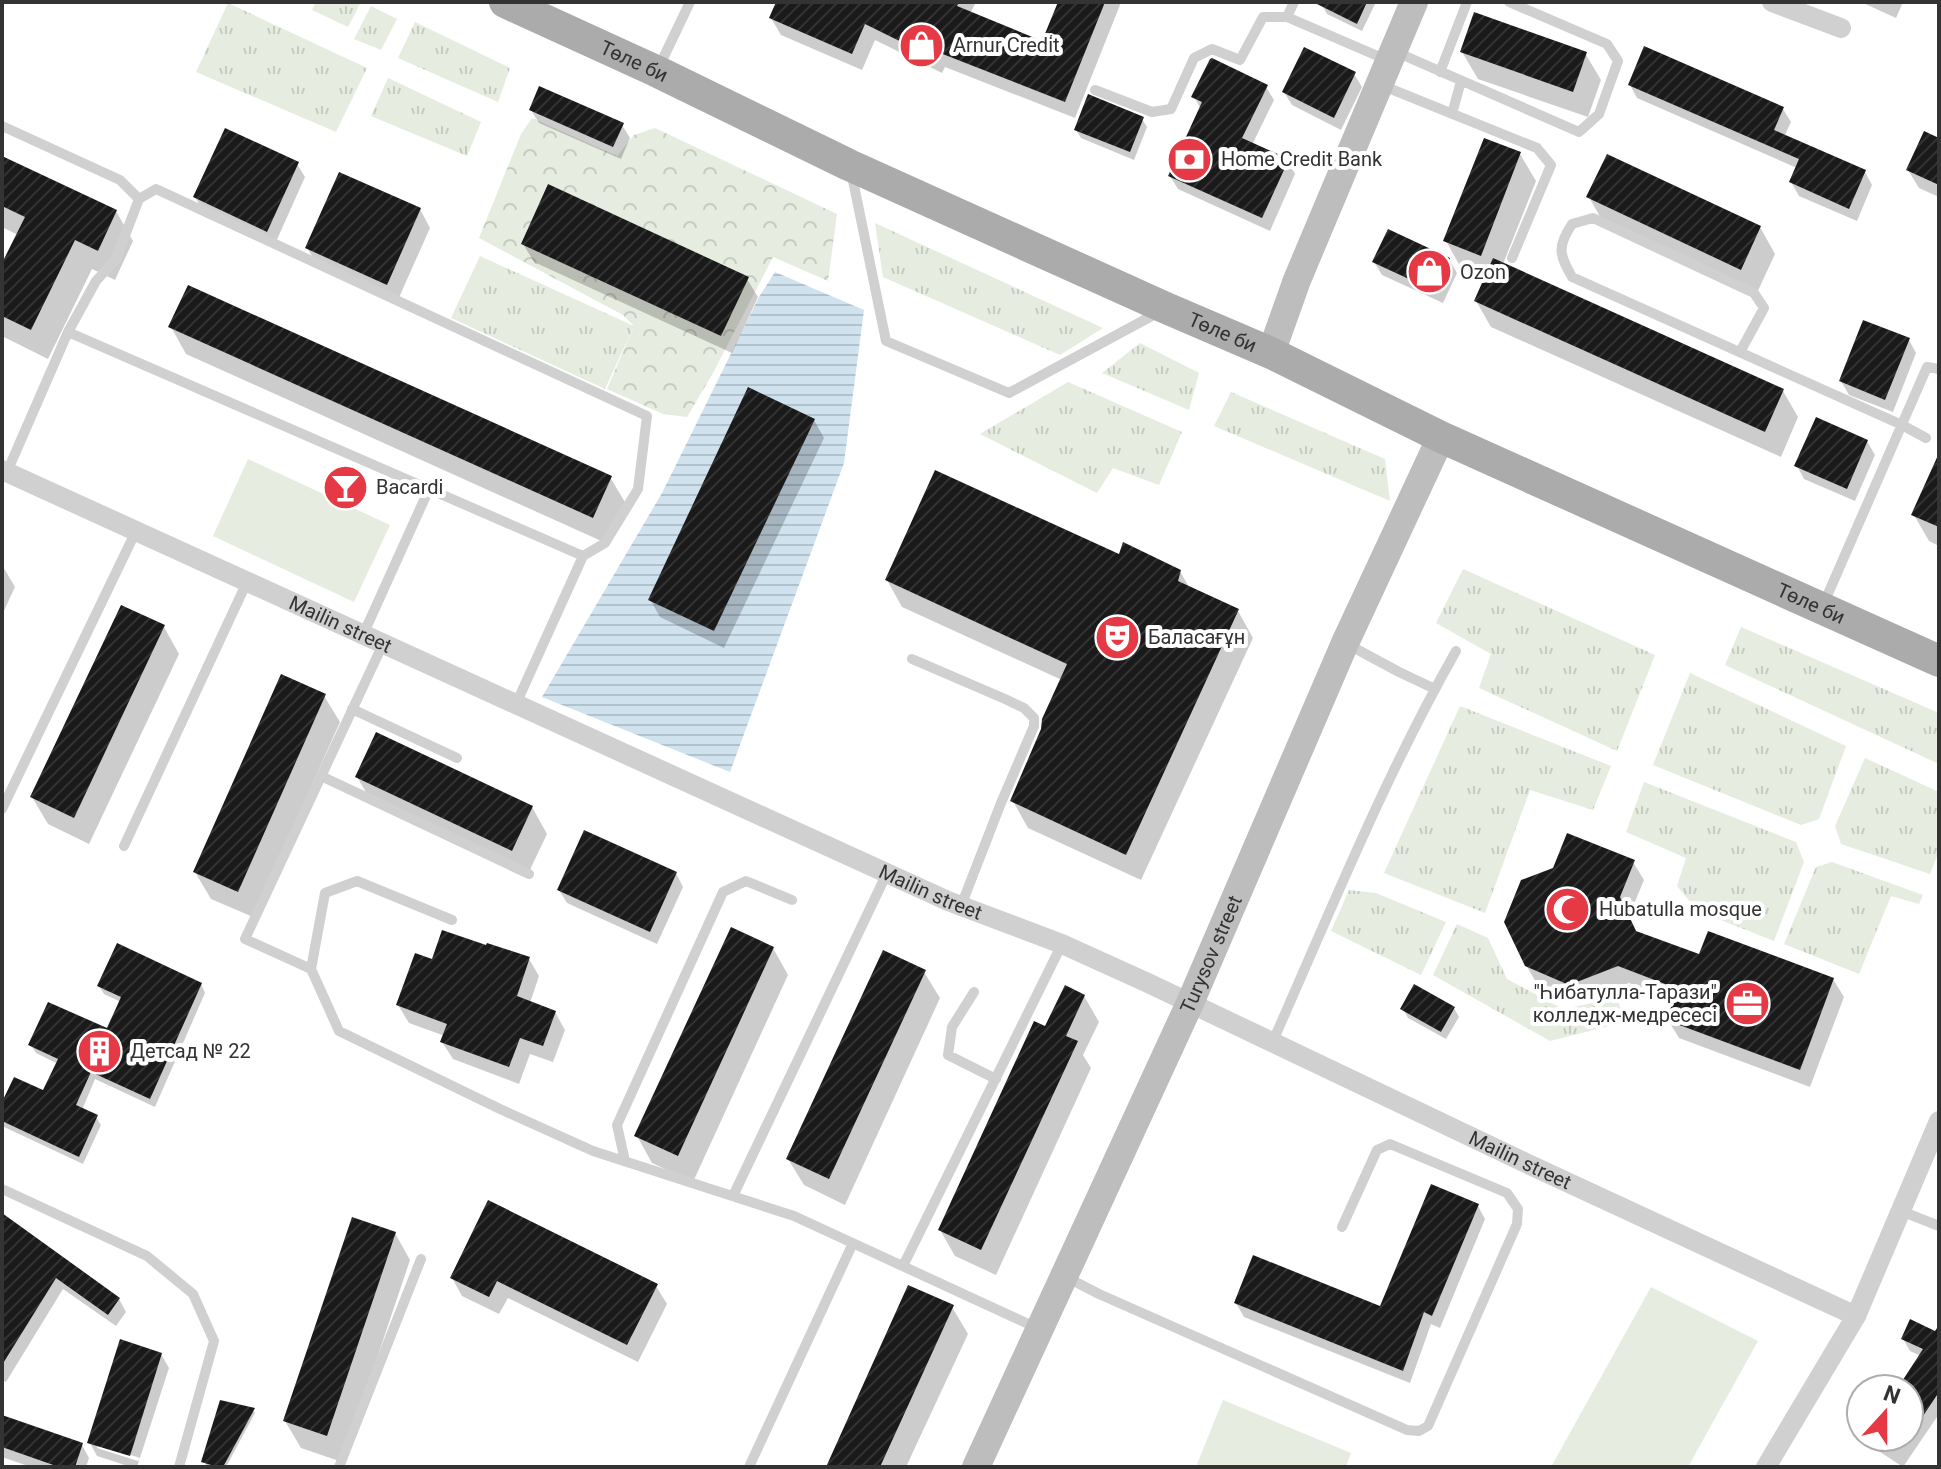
<svg xmlns="http://www.w3.org/2000/svg" width="1941" height="1469" font-family="Roboto,sans-serif">
  <style>
    .grass { fill: url(#grass-tufts) }
    .forest { fill: url(#forest-crowns) }
    .green { fill: #e6ecdf }
    .water { fill: url(#water-rules) }
    .shadow { fill: #0003; fill-rule: evenodd }
    .building { fill: url(#building-hatch) }
    .lines { fill: none; stroke-linecap: round; stroke-linejoin: round }
    .lane { stroke: #d0d0d0; stroke-width: 10 }
    .street { stroke: #d0d0d0; stroke-width: 20 }
    .secondary { stroke: #bdbdbd; stroke-width: 28 }
    .primary { stroke: #ababab; stroke-width: 32 }
    .labels { text-anchor: middle; dominant-baseline: central; stroke-width: 8; stroke-linejoin: round; paint-order: stroke }
    .poi-label { font-size: 20px; fill: #333; stroke: #fff; text-anchor: start }
    .street-label { font-size: 20px; fill: #333; stroke: #fff }
  </style>
  <defs>
    <pattern id="grass-tufts" width="24" height="20" patternUnits="userSpaceOnUse" patternTransform="scale(2)"><rect width="24" height="20" fill="#e6ecdf"/><path d="M3 7l-1-3M5 7V3M7 7l1-3M15 17l-1-3M17 17v-4M19 17l1-3" fill="none" stroke="#c6cbc0"/></pattern>
    <pattern id="forest-crowns" width="20" height="18" patternUnits="userSpaceOnUse" patternTransform="scale(2)"><rect width="20" height="18" fill="#e6ecdf"/><path d="M2 6a3 3 0 1 1 6 0M12 15a3 3 0 1 1 6 0" fill="none" stroke="#c6cbc0"/></pattern>
    <pattern id="water-rules" width="6" height="5" patternUnits="userSpaceOnUse" patternTransform="scale(2)"><rect width="6" height="5" fill="#cfe2ee"/><path d="M0 2.5h6" fill="none" stroke="#b2c2cd"/></pattern>
    <pattern id="building-hatch" width="6" height="6" patternUnits="userSpaceOnUse" patternTransform="scale(2)"><rect width="6" height="6" fill="#1a1a1a"/><path d="M-1 1l2-2M0 6l6-6M5 7l2-2" fill="none" stroke="#333"/></pattern>
  </defs>
  <rect width="100%" height="100%" fill="#fff"/>
  <path class="grass" d="M316 2H361L348 27 312 10Z
    M228 3 367 68 336 132 196 72Z
    M371 6 397 19 381 50 354 39Z
    M415 22 510 68 498 102 398 58Z
    M388 78 481 122 467 156 371 116Z
    M875 223 1103 328 1060 355 883 277Z
    M480 256 634 326 605 389 451 318Z
    M1140 343 1199 373 1189 410 1102 373Z
    M1068 382 1182 432 1159 485 1113 468 1097 493 980 434Z
    M1231 392 1385 459 1390 501 1214 426Z
    M1463 569 1655 655 1617 751 1479 688 1491 654 1436 623Z
    M1741 627 1939 713V764L1725 665Z
    M1690 673 1846 746 1819 819 1801 825 1653 765Z
    M1460 706 1611 766 1593 810 1530 790 1485 913 1384 873Z
    M1865 758 1939 792V851L1930 874 1841 844 1835 826Z
    M1644 782 1796 842 1804 862 1774 941 1698 911 1677 886 1686 858 1626 832Z
    M1832 862 1923 895 1919 904 1891 896 1859 974 1784 944 1816 867Z
    M1349 890 1376 893 1446 922 1421 975 1331 931Z
    M1457 924 1488 938 1507 979 1563 1009 1617 998 1625 1022 1550 1041 1433 975Z"/>
  <path class="forest" d="M532 118 617 156 634 135 655 128 837 214 828 281 773 257 713 373 687 417 663 414 607 389 634 326 623 315 479 238 521 134Z"/>
  <path class="green" d="M248 459 390 525 354 602 213 536Z
    M1651 1287 1758 1341 1688 1467H1551Z
    M1223 1400 1351 1453 1346 1467H1205L1197 1464Z"/>
  <path class="water" d="M775 272 864 310 844 463 730 772 542 697 662 493 759 297Z"/>
  <path class="shadow" d="M778 2H976L970 14 1043 43 1060 2H1119L1120 5 1075 118 945 67 942 73 875 40 862 70 781 35 771 18Z
    M1323 2H1376L1362 31 1327 14 1322 5Z
    M1861 2H1903L1896 18Z
    M1462 52 1585 53 1601 80 1588 117 1478 79Z
    M1354 74 1362 87 1341 130 1292 105 1284 92Z
    M1630 85 1783 109 1791 122 1784 137 1865 172 1872 185 1857 221 1799 196 1791 182 1797 168 1637 98Z
    M1266 87 1274 100 1252 145 1288 161 1295 174 1270 231 1178 189 1170 176 1201 109 1194 97Z
    M531 110 622 125 630 138 621 159 539 123Z
    M1142 119 1147 127 1134 160 1081 138 1076 130Z
    M1939 140V197L1919 188 1908 170Z
    M1520 154 1536 181 1503 264 1783 391 1798 417 1781 457 1491 327 1476 301 1486 278 1461 268 1446 241Z
    M2 158 116 211 133 241 115 280 92 269 48 359 2 336V268L18 235 2 227Z
    M297 164 305 177 275 244 203 210 195 197Z
    M1589 197 1760 227 1775 254 1756 295 1604 224Z
    M420 209 430 228 397 302 318 266 307 248Z
    M523 244 747 279 758 297 732 353 534 262Z
    M1449 259 1457 273 1443 303 1382 275 1374 262Z
    M171 327 610 477 626 504 608 544 186 354Z
    M1909 340 1916 353 1893 412 1849 395 1841 381Z
    M814 420 824 438 724 648 660 617 650 599Z
    M1867 441 1875 455 1855 501 1804 479 1797 466Z
    M1939 480V546L1929 541 1914 515Z
    M1120 556 1180 571 1190 589 1238 611 1253 638 1141 880 1028 828 1013 801 1062 680 902 607 887 580Z
    M2 565 15 587 2 615Z
    M164 627 179 654 89 844 48 824 32 797Z
    M324 696 340 722 253 917 211 899 195 872Z
    M357 777 532 807 547 834 527 876 373 804Z
    M1633 862 1644 880 1629 916 1637 933 1700 957 1833 979 1844 997 1810 1087 1679 1038 1668 1020 1676 1001 1629 983 1580 1002 1537 984 1526 965Z
    M676 873 683 887 657 944 567 903 559 890Z
    M773 948 788 975 693 1182 652 1163 637 1136Z
    M529 959 539 976 530 1003 555 1012 565 1030 553 1062 530 1054 519 1084 453 1059 442 1042 445 1036 409 1023 398 1005 433 962Z
    M924 972 940 998 845 1205 804 1185 788 1159Z
    M201 984 205 993 155 1107 95 1079 82 1110 96 1117 101 1125 83 1164 2 1126V1107L44 1093 58 1064 36 1053 31 1045 108 1031 121 1002 104 994 99 986Z
    M1084 996 1099 1022 1083 1055 1091 1068 996 1275 955 1256 940 1230 1046 1029Z
    M1454 1008 1459 1017 1446 1039 1408 1018 1403 1009Z
    M1478 1206 1485 1219 1440 1328 1431 1324 1410 1383 1244 1317 1236 1303 1381 1309Z
    M2 1216 119 1299 126 1312 116 1326 63 1289 6 1382 2 1380Z
    M395 1233 410 1260 342 1462 301 1448 285 1421Z
    M452 1278 656 1286 667 1304 638 1362 508 1298 499 1314 462 1296Z
    M952 1307 968 1334 906 1467H828Z
    M1939 1335V1414L1903 1467 1874 1448 1868 1437H1909V1389H1899L1921 1356 1910 1351 1903 1339Z
    M161 1354 169 1368 137 1467H131L97 1456 90 1443ZM97 1444 140 1458 138 1461 97 1448Z
    M253 1410 255 1413 226 1467 206 1465 204 1461Z
    M2 1418 82 1445 89 1458 86 1467H31L2 1457Z"/>
  <path class="building" d="M776 2H959L957 6 1042 41 1058 2H1105L1065 102 935 51 932 57 865 24 852 54 769 18Z
    M1313 2H1367L1357 24Z
    M1474 12 1587 52 1573 92 1460 52Z
    M1644 46 1784 107 1774 130 1866 170 1849 209 1789 182 1799 159 1628 85Z
    M1304 47 1356 72 1334 118 1282 92Z
    M1212 58 1268 85 1242 138 1289 159 1262 218 1168 176 1202 102 1191 97 1210 59Z
    M539 86 624 123 613 147 529 110Z
    M1088 94 1144 117 1130 152 1074 130Z
    M225 128 299 162 267 232 193 197Z
    M1924 131 1939 138V185L1906 170Z
    M1484 138 1521 152 1481 256 1443 241Z
    M1607 154 1761 226 1741 270 1586 197Z
    M2 156 117 210 98 251 75 240 31 330 2 316V263L25 217 2 206Z
    M339 172 421 208 387 285 305 248Z
    M548 184 749 277 721 336 521 244Z
    M1388 229 1450 258 1435 291 1372 262Z
    M1493 258 1784 389 1765 432 1474 301Z
    M188 285 612 476 593 518 168 327Z
    M1863 320 1910 338 1885 400 1839 381Z
    M748 387 815 419 714 631 648 600Z
    M1816 417 1868 440 1847 489 1794 466Z
    M1939 453V527L1911 515Z
    M935 470 1119 554 1123 542 1181 570 1178 581 1239 609 1126 855 1010 801 1041 729 1042 719 1067 664 885 580Z
    M121 605 165 625 74 818 30 797Z
    M281 674 326 694 238 892 193 872Z
    M376 732 533 806 512 851 355 777Z
    M584 830 677 872 650 932 557 890Z
    M1567 833 1635 860 1620 897 1636 931 1699 954 1708 931 1834 978 1800 1070 1666 1020 1678 989 1618 966 1569 985 1525 966 1504 922 1521 880 1553 868Z
    M731 927 774 947 678 1156 634 1136Z
    M442 930 486 945 487 943 530 957 517 996 556 1011 543 1046 520 1038 509 1067 440 1042 447 1024 396 1005 415 953 432 959Z
    M117 943 202 983 150 1099 91 1072 76 1105 98 1115 79 1157 2 1121V1102L14 1077 43 1090 58 1059 28 1045 48 1002 107 1028 121 997 97 986Z
    M883 950 926 970 829 1179 786 1159Z
    M1414 984 1455 1007 1441 1032 1400 1009Z
    M1065 985 1085 995 1066 1036 1078 1041 981 1250 938 1230 1034 1021 1045 1026Z
    M1431 1184 1479 1204 1432 1316 1424 1312 1403 1371 1234 1303 1253 1255 1380 1306Z
    M488 1200 658 1284 627 1345 497 1281 489 1297 450 1278Z
    M2 1213 120 1298 108 1315 56 1278 2 1365Z
    M352 1217 396 1232 327 1436 283 1421Z
    M908 1285 954 1305 880 1467H826Z
    M1910 1319 1935 1331 1939 1325V1392L1909 1437V1389H1897L1923 1349 1901 1339Z
    M120 1339 162 1353 130 1456 87 1443Z
    M220 1400 255 1408 223 1467H218L201 1462Z
    M2 1415 83 1443 75 1467H59L2 1447Z"/>
  <g class="lines">
    <path class="lane" d="M1287 17 1294 2
      M1396 52 1579 132 1599 114 1618 61 1607 44 1509 2
      M658 69 690 2
      M1440 72 1467 2
      M1381 85 1537 148 1551 165 1512 258
      M1095 90 1152 112 1171 109 1194 58 1212 49 1240 60 1263 17H1287L1387 60
      M1452 114 1461 81
      M2 126 120 180 139 199 116 259 96 281 68 332 7 472
      M851 171 886 341 1009 393 1161 311
      M139 199 156 189 647 416 638 489 605 543 583 556 516 704
      M68 332 583 556
      M1740 352 1764 308 1754 293 1593 218 1572 224C1557 247 1559 254 1572 277L1902 425 1926 438
      M1824 603 1927 367 1939 369
      M363 635 429 489
      M1347 644 1399 672 1435 689
      M912 659 1005 699 1024 708 1034 718V726L1001 803 961 906
      M352 709 457 758
      M321 776 529 874
      M2 809 136 531
      M124 846 247 582
      M452 920 357 881 325 893 311 969 339 1031 500 1109 593 1151 794 1216 1037 1328
      M311 969 245 939 383 644
      M974 992 952 1027 948 1055 996 1079
      M1273 1041C1331 910 1385 776 1456 651
      M625 1161 617 1125 723 892 746 881 792 900
      M2 1189 147 1256 193 1294 214 1341 179 1467
      M733 1196 887 873
      M1901 1211 1939 1226
      M903 1266 1062 944
      M1066 1277 1099 1294 1407 1430 1419 1431 1428 1426 1517 1224 1518 1209 1507 1193 1390 1144 1377 1150 1342 1227
      M339 1467 421 1259
      M749 1467 853 1243"/>
    <g class="street">
      <path d="M1772 2 1841 28"/>
      <path id="s1" d="M2 470 948 901 1062 944 1148 983 1528 1164 1856 1316"/>
      <path d="M1766 1467 1856 1316 1939 1121"/>
    </g>
    <g class="secondary">
      <path d="M1271 353 1297 280 1414 2"/>
      <path id="s2" d="M976 1467 1190 1003 1345 643 1441 437"/>
    </g>
    <path class="primary" id="s3" d="M505 2 656 71 849 165 1166 308 1271 353 1441 437 1939 661"/>
  </g>
  <defs>
    <symbol id="shop-disc" viewBox="-11 -11 22 22"><circle r="9.5" fill="#e63946" stroke="#fff"/><path d="M-5-2.5h2.3a2.7 3.5 0 0 1 5.4 0H5L5.5 6h-11ZM-1.5-2.5h3a1.5 2.3 0 0 0-3 0Z" fill="#fff"/></symbol>
    <symbol id="bank-disc" viewBox="-11 -11 22 22"><circle r="9.5" fill="#e63946" stroke="#fff"/><path d="M-6-4H6V4H-6ZM0-2.3a2.3 2.3 0 1 0 0 4.6a2.3 2.3 0 1 0 0-4.6Z" fill="#fff"/></symbol>
    <symbol id="bar-disc" viewBox="-11 -11 22 22"><circle r="9.5" fill="#e63946" stroke="#fff"/><path d="M-6-5H6L.8 .8V4.5H3.5V6h-7V4.5H-.8V.8Z" fill="#fff"/></symbol>
    <symbol id="theatre-disc" viewBox="-11 -11 22 22"><circle r="9.5" fill="#e63946" stroke="#fff"/><path d="M-5-5.5Q0-4 5-5.5V0Q5 5 0 6Q-5 5-5 0ZM-3.3-2.5H-1v1.5H-3.3ZM1-2.5H3.3v1.5H1ZM-2.8 1Q0 5.5 2.8 1Z" fill="#fff"/></symbol>
    <symbol id="mosque-disc" viewBox="-11 -11 22 22"><circle r="9.5" fill="#e63946" stroke="#fff"/><path d="M3.5-4.9A6 6 0 1 0 3.5 4.9A5 5 0 1 1 3.5-4.9Z" fill="#fff"/></symbol>
    <symbol id="office-disc" viewBox="-11 -11 22 22"><circle r="9.5" fill="#e63946" stroke="#fff"/><path d="M-6-3h4V-5.5h4V-3h4V5H-6ZM-1-4.5V-3h2v-1.5ZM-6 0V1H6V0Z" fill="#fff"/></symbol>
    <symbol id="building-disc" viewBox="-11 -11 22 22"><circle r="9.5" fill="#e63946" stroke="#fff"/><path d="M-4-6H4V6H1V3H-1V6H-4ZM-2.5-4.3h1.7v1.8h-1.7ZM.8-4.3h1.7v1.8H.8ZM-2.5-1h1.7V.8h-1.7ZM.8-1h1.7V.8H.8Z" fill="#fff"/></symbol>
  </defs>
  <g fill-rule="evenodd">
    <use href="#shop-disc" x="896" y="20" width="51" height="51"/>
    <use href="#bank-disc" x="1164" y="134" width="51" height="51"/>
    <use href="#shop-disc" x="1404" y="246" width="51" height="51"/>
    <use href="#bar-disc" x="320" y="462" width="51" height="51"/>
    <use href="#theatre-disc" x="1092" y="612" width="51" height="51"/>
    <use href="#mosque-disc" x="1542" y="884" width="51" height="51"/>
    <use href="#office-disc" x="1722" y="978" width="51" height="51"/>
    <use href="#building-disc" x="74" y="1026" width="51" height="51"/>
  </g>
  <g class="labels">
    <g class="poi-label">
      <text x="953" y="45">Arnur Credit</text>
      <text x="1221" y="159">Home Credit Bank</text>
      <text x="1460" y="272">Ozon</text>
      <text x="376" y="487">Bacardi</text>
      <text x="1148" y="637">Баласағұн</text>
      <text x="1599" y="909">Hubatulla mosque</text>
      <text x="1717" y="992" text-anchor="end">"Һибатулла-Тарази"<tspan x="1717" dy="23">колледж-медресесі</tspan></text>
      <text x="130" y="1051">Детсад № 22</text>
    </g>
    <g class="street-label">
      <text stroke="none"><textPath href="#s3" startOffset="142">Төле би</textPath></text>
      <text stroke="none"><textPath href="#s3" startOffset="790">Төле би</textPath></text>
      <text stroke="none"><textPath href="#s3" startOffset="1438">Төле би</textPath></text>
      <text stroke="none"><textPath href="#s1" startOffset="372">Mailin street</textPath></text>
      <text stroke="none"><textPath href="#s1" startOffset="1020">Mailin street</textPath></text>
      <text stroke="none"><textPath href="#s2" startOffset="564">Turysov street</textPath></text>
      <text stroke="none"><textPath href="#s1" startOffset="1668">Mailin street</textPath></text>
    </g>
  </g>
  <rect width="1941" height="1469" fill="none" stroke="#333333" stroke-width="8"/>
  <g transform="translate(1885 1413) rotate(21)"><circle r="38" fill="#ffffff" stroke="#adadad" stroke-width="2"/>
  <path d="M0-6L14 30L0 20L-14 30Z" fill="#e63946"/>
  <text y="-12" font-size="22" font-weight="bold" text-anchor="middle" fill="#333333">N</text>
  </g>
</svg>
